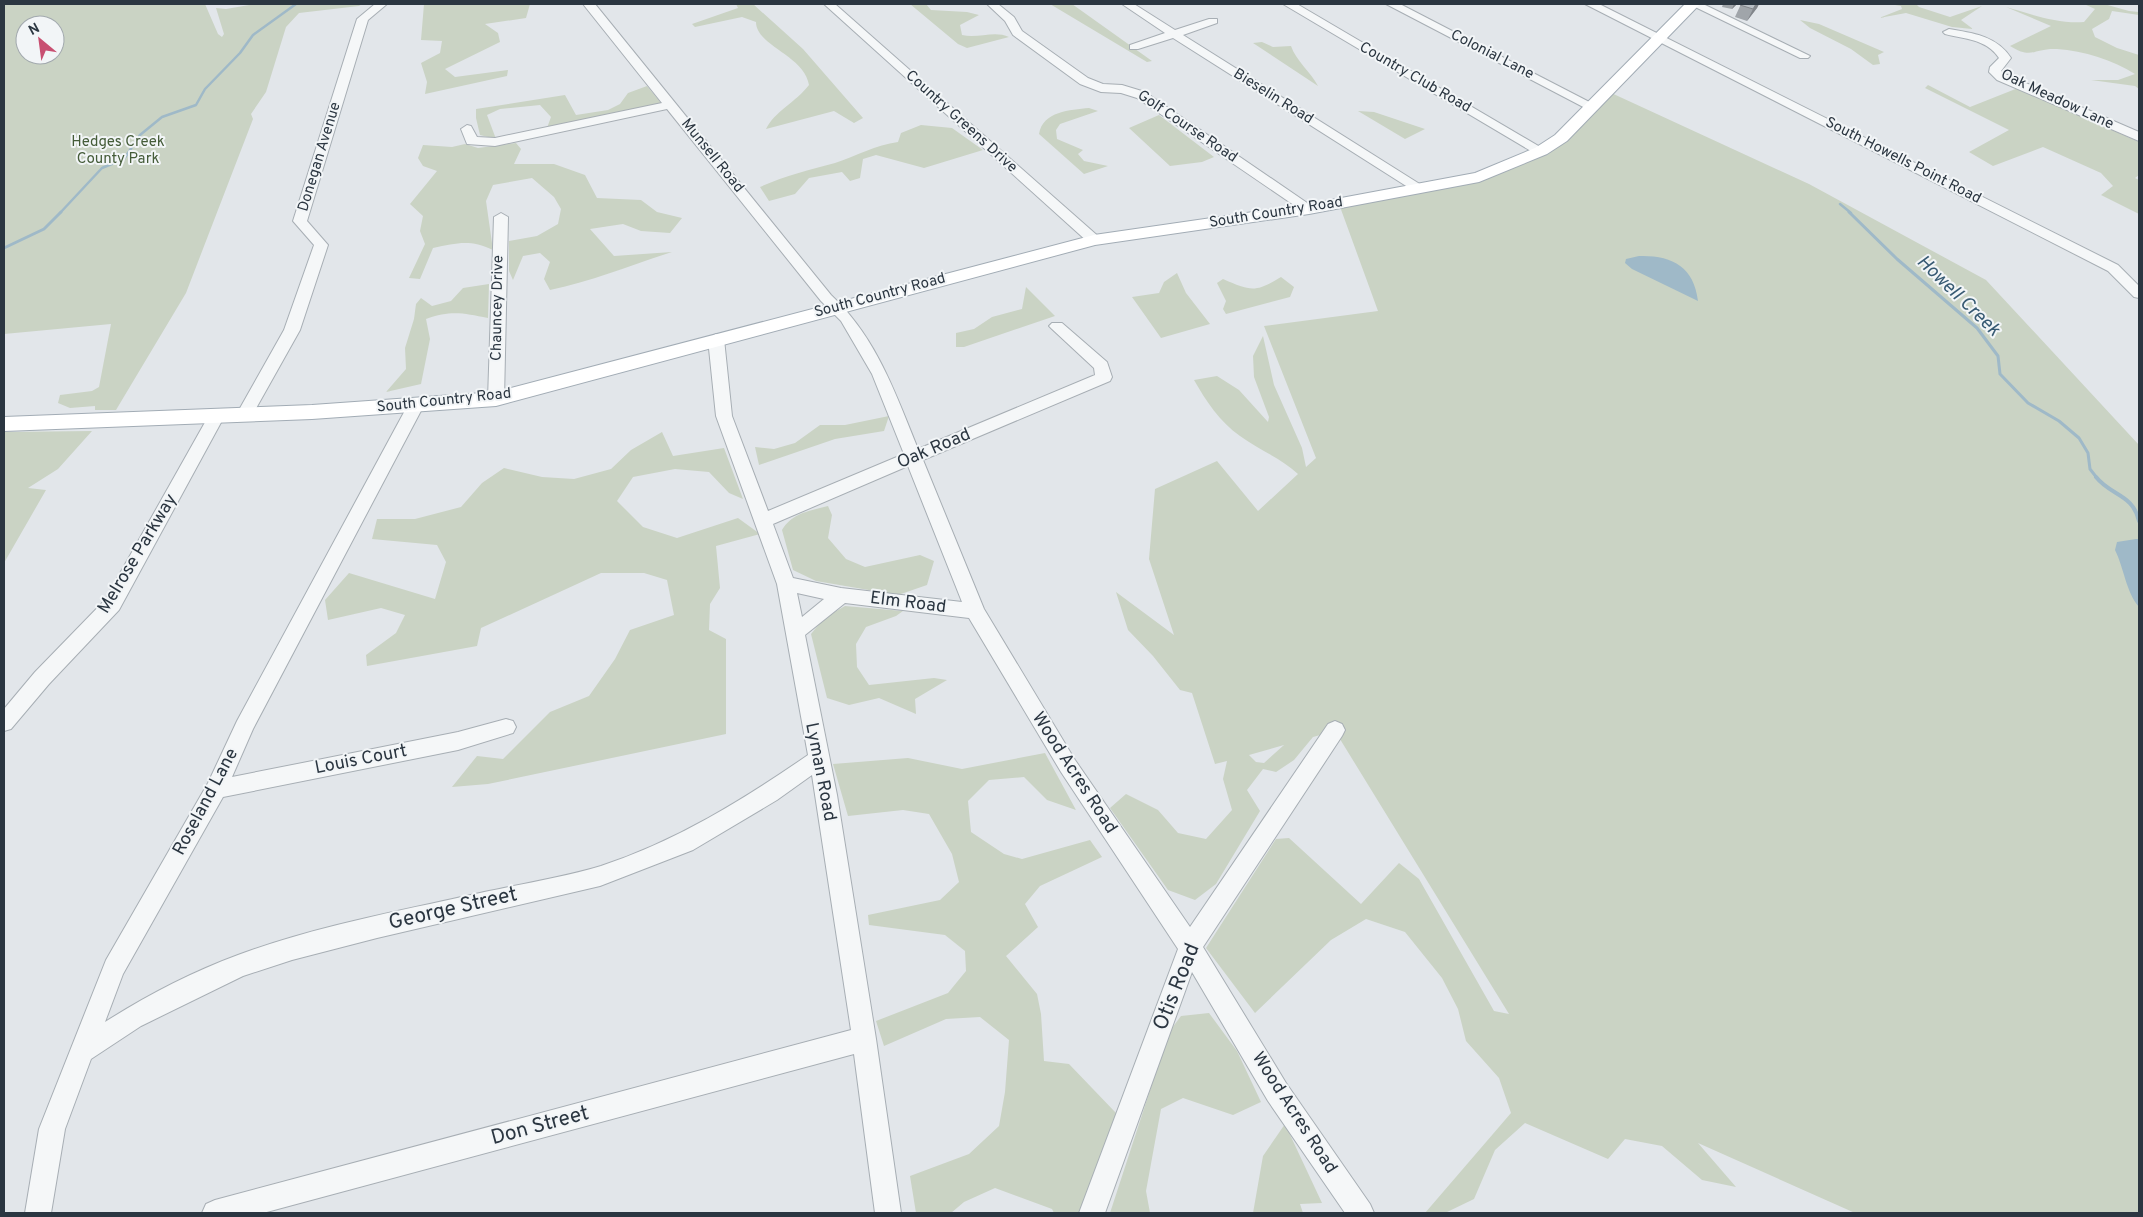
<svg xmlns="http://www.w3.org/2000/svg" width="2143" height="1217" font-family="Overpass,sans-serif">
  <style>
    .green { fill: #cad3c4; fill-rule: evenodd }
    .water { fill: #9fb9c8 }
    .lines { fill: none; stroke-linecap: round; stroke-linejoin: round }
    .stream-far2 { stroke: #9fb9c8; stroke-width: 2.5 }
    .stream-far1 { stroke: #9fb9c8; stroke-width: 3 }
    .stream { stroke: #9fb9c8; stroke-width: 4 }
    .minor-casing { stroke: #a7aeb4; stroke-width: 2 }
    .major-casing { stroke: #a2acb5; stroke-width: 2 }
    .minor { fill: #f5f7f8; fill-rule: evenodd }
    .major { fill: #fff; fill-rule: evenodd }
    .wall { fill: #a0a5aa }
    .shaded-wall { fill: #82868b }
    .building { fill: #bac0c6; stroke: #82868b }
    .labels { text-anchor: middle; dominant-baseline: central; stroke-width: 4; stroke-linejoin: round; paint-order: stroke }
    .far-street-label { font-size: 15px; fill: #2b3641; stroke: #f2f5f7 }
    .far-park-label { font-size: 15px; fill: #455c39; stroke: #f2f5f7 }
    .street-label { font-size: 18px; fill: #2b3641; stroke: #f2f5f7 }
    .water-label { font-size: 19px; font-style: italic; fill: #375a73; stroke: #f2f5f7 }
    .near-street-label { font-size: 21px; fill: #2b3641; stroke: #f2f5f7 }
  </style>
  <rect width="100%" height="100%" fill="#e2e6ea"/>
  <path class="green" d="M4 4H205L218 34 222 37 224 34 216 8 226 9 255 4H362L359 6 299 13 286 27 266 92 251 114 253 119 186 293 116 410H95V406L70 408 58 403 60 395 92 391 99 387 111 324 4 334ZM25 25H55V55H25Z
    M424 4H530L526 18 485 24 498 33 500 42 445 69 455 77 508 70 507 76 425 94 427 82 421 63 440 53 442 41 421 40Z
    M736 4H753L803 49 863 118 854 123 834 111 766 129C774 112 796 102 809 85 804 55 756 46 756 22L742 17 695 27 692 24 738 8Z
    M910 4H926L931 10 967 12 979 15 960 25 962 35C978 39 994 30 1009 37L967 48 958 44Z
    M1050 4H1072L1152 61 1147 62Z
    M1889 4H1916L1919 7 1950 17 1982 6 1961 20 1973 29 1952 27 1906 13 1879 18 1902 9 1901 6Z
    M2084 4H2104L2129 11 2139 12V15L2112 11 2109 19 2092 29 2095 37 2117 48 2139 55V89L2135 86 2091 80H2118L2135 74C2113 60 2084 51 2057 49 2032 48 2033 60 2010 46L2051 26 2006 7C2031 14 2057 24 2084 22L2095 9Z
    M1800 20 1819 24 1884 52 1878 55 1880 64 1873 65 1851 49 1810 28Z
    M1262 42 1273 47 1291 46C1296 61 1311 72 1318 86L1253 43Z
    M1928 85 1970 107 2018 88 2139 142V175L2135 178 2139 180V214L2101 195 2113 186 2101 173 2043 147 1993 166 1969 152 2009 130 1925 88Z
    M647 86 662 104 547 128 551 117 540 105 500 109 487 115 496 139 480 135 476 118V109L565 95 576 115 608 110 620 104 628 93Z
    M1607 91 1809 184 1986 280 2139 445V1213H1855L1698 1143 1736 1187 1702 1180 1662 1146 1625 1139 1608 1159 1525 1123 1495 1150 1474 1199 1445 1213H1425L1511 1113 1499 1078 1466 1041 1458 1009 1442 978 1405 932 1366 919 1331 940 1255 1013 1206 948 1276 839 1289 838 1361 904 1399 863 1419 879 1494 1011 1509 1014 1335 731 1313 737 1294 760 1276 772 1263 769 1247 790 1260 811 1216 884 1195 900 1168 890 1110 808 1126 794 1158 810 1178 833 1206 839 1232 810 1223 779 1227 761 1215 764 1192 693 1180 690 1153 656 1128 630 1116 592 1174 635 1149 559 1155 489 1217 461 1258 511 1298 474C1281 458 1259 450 1240 436 1220 422 1206 401 1194 380L1217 376 1239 390 1268 422 1269 417 1254 377 1253 356 1263 336 1274 385 1302 448 1306 467 1316 458 1264 326 1378 311 1339 204 1479 177 1541 151ZM1284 745 1264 763 1256 762 1249 755Z
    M1089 108 1098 111 1060 124 1056 130 1057 139 1083 150 1078 154 1084 161 1108 166 1084 174 1039 134C1043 111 1070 110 1089 108Z
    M1358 111 1374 112 1425 129 1405 139Z
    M1159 115 1214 157 1202 162 1170 166 1129 128Z
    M921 125 952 128 983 150 924 168 876 155 863 159 860 178 850 181 842 172 809 178 795 194 769 201 760 187C784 176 809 170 835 163 856 156 876 145 898 142L901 133Z
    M516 143 521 149 514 164H554L585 175 597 198 641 200 657 212 682 218 670 233 641 231 623 224 590 229 614 256 672 252C631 265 593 281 550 290L544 279 550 262 540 253 523 256 513 280 509 271V241L537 236 558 224 561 209 554 197 532 178 493 185 486 201 493 250C470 239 457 243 433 248L420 279 409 278 425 244 420 231 423 216 410 204 437 171 423 166 418 158 423 145 452 147 465 144 478 148Z
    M1177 273 1186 293 1210 324 1161 338 1132 297 1159 293 1164 282Z
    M1281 277 1294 287 1290 297 1226 314 1223 309 1226 301 1217 283 1223 279C1251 291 1255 293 1281 277Z
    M489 284 488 318C463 313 451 310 426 319L430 339 421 384 386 392 406 369 405 348 414 319 416 304 421 298 432 306 451 301 463 288Z
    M1026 287 1055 316 964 347H956V333L974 329 992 317 1022 309Z
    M889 416 884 431 835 439 759 465 755 447 774 449 795 443 820 425H845Z
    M92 431 58 469 28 488 46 490 4 563V432Z
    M662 432 673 456 724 448 743 499 729 493 709 472 675 469 633 477 617 501 643 527 677 538 738 518 760 534 716 546 720 588 710 604 709 630 726 639V734L488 784 452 787 477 756 503 759 550 712 589 696 615 659 630 630 674 615 667 580 644 573H601L481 628 477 646 367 666 366 655 396 633 405 615 381 608 328 620 325 600 349 573 435 599 446 562 437 545 372 539 377 519H415L461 507 482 483 504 468 542 477 574 479 611 469 631 450Z
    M828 506 832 515 828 538 846 559 865 567 920 555 934 561 927 585 898 595 816 581 793 570 782 530C792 513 809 511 828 506Z
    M845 606 903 611 896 616 866 627 856 644 857 667 869 685 934 678 947 680 915 699 916 714 879 698 849 705 827 698 811 634 824 618Z
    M1045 753 1076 810 1047 800 1024 777 989 780 968 801 971 832 1004 854 1022 859 1090 840 1102 857 1040 886 1025 904 1038 927 1006 956 1037 994 1041 1014 1044 1061 1069 1064 1116 1113 1080 1213H1054L1052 1209 995 1188 964 1202 951 1213H916L910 1176 969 1154 999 1126 1005 1092 1009 1040 980 1017 946 1019 884 1046 876 1021 948 993 966 971 965 951 945 935 869 925 868 915 940 900 959 882 952 854 929 814 903 810 848 816 833 764 908 758 962 769Z
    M1209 1013 1237 1051 1261 1102 1233 1115 1183 1098 1161 1109 1146 1191 1150 1213H1110L1169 1032 1181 1016Z
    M1285 1124 1322 1203 1300 1204 1303 1213H1253L1263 1156Z"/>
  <path class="water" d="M1639 256C1671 255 1694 266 1698 301L1632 269 1625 263 1626 259Z
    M2136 539H2139V607C2126 592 2124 568 2115 550L2117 542Z"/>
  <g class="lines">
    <path class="stream-far2" d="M1840 204 1851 213
      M60 213 102 168 124 159 140 135 162 117 196 105 205 89 240 53 253 35 296 4"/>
    <path class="stream-far1" d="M1849 212 1897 259 1977 328 1998 356 2000 374 2028 403 2059 421 2079 438 2088 453 2090 469 2097 478
      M4 248 44 229 61 212"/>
    <path class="stream" d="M2096 477C2111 496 2133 494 2139 521"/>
    <defs>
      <path id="minor" d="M375 4H387L368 20 307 221 328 245 300 330 249 421H237L235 417 284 330 314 245 293 221 357 19Z
        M583 4H595L831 295C876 337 895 392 918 449L1095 375 1094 368 1052 329 1049 326 1052 323H1062L1107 362 1112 377 1110 381 923 460 984 609 1075 760 1190 927 1328 724 1335 721 1342 724 1345 730 1342 736 1203 947 1286 1083 1370 1204 1374 1213H1345L1268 1101 1192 972 1105 1213H1079L1178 949 1061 772 969 618 845 603 805 635 837 795 876 1039 901 1213H875L854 1054 263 1213H202L206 1204 215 1200 851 1030 812 775 777 800 693 850 600 886 377 938 292 960 243 976 141 1026 91 1059 65 1129 51 1213H25L39 1129 106 960 208 783 237 721 409 403H421L423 407 253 729 232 777 458 732 506 719 513 721 516 727 513 733 458 750 223 797 123 974 105 1022C146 996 192 972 238 955 319 925 405 910 489 891 526 883 565 877 601 866 676 841 743 800 808 755L777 584 716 416 708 339 716 334 724 339 732 416 768 511 904 454 872 374 841 321 821 301 667 109 495 146 467 144 461 129 467 125 471 126 477 137 495 138 662 103ZM908 466 962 602 841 588 793 578 773 524ZM797 593 824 599 802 617Z
        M824 4H835L1099 237 1101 240 1099 243H1089Z
        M987 4H998L1014 17 1022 31 1088 78 1103 84 1122 85 1145 92 1316 209 1309 213 1304 212 1137 98 1121 93 1101 92 1080 84 1013 35 1005 21Z
        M1122 4H1134L1175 30 1209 19H1217V23L1183 35 1426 188 1424 191H1414L1173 38 1138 49H1130V45L1165 33Z
        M1283 4H1297L1547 151 1546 154H1536Z
        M1386 4H1400L1599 107 1593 111 1589 110Z
        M1585 4H1599L2118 265 2139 286V298L2134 297 2108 271Z
        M1689 4H1703L1810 56 1808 58H1800Z
        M1949 29C1973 33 1997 36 2011 58L2001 71 2005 74 2139 132V141L1997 80 1989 72 1990 67 1999 58C1987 39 1964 39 1945 34L1943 32Z
        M501 213 508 217 504 399 502 403H490L488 399 494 217Z
        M216 411 222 413 224 417 119 610 49 684 11 729 4 731V709L35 672 105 600 208 417 210 413Z"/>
      <path id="major" d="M1685 4H1700L1567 141 1547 154 1479 182 1309 214 1095 245 496 406 312 419 4 431V417L312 405 496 392 1094 235 1309 204 1475 173 1535 148 1555 135Z"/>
    </defs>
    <use href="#minor" class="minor-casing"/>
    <use href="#major" class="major-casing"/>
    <use href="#minor" class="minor"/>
    <use href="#major" class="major"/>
  </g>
  <path class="wall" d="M1723 4H1737L1732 9 1722 7Z
    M1741 4H1759L1757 8 1747 21 1735 17Z"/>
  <path class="shaded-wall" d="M1734 4H1737L1732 9Z
    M1756 4H1759L1757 8 1747 21 1753 9Z"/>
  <path class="building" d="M1741 4H1756L1753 9 1740 5Z"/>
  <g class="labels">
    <g class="far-street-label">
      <text transform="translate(1492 55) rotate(27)">Colonial Lane</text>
      <text transform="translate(1415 78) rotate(30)">Country Club Road</text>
      <text transform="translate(1273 97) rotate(32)">Bieselin Road</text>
      <text transform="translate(2057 100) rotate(25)">Oak Meadow Lane</text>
      <text transform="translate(961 122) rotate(42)">Country Greens Drive</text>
      <text transform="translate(1187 127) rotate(34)">Golf Course Road</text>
      <text transform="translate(712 156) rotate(51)">Munsell Road</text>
      <text transform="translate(320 157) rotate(-73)">Donegan Avenue</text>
      <text transform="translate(1903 161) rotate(27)">South Howells Point Road</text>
      <text transform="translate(1276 213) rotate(-9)">South Country Road</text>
      <text transform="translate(880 296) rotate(-15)">South Country Road</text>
      <text transform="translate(498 308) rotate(-89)">Chauncey Drive</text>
      <text transform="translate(444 401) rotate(-6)">South Country Road</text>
    </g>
    <g class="far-park-label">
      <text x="118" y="142">Hedges Creek<tspan x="118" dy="17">County Park</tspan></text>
    </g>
    <g class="street-label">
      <text transform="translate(934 449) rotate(-23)">Oak Road</text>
      <text transform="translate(138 554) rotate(-59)">Melrose Parkway</text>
      <text transform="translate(908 603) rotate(7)">Elm Road</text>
      <text transform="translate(361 760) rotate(-11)">Louis Court</text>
      <text transform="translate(820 772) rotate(79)">Lyman Road</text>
      <text transform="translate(1074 773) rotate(57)">Wood Acres Road</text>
      <text transform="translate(206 802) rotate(-62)">Roseland Lane</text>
      <text transform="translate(1294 1113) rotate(57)">Wood Acres Road</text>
    </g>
    <g class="water-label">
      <text transform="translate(1958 296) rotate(44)">Howell Creek</text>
    </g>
    <g class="near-street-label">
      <text transform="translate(453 909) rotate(-13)">George Street</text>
      <text transform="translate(1177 987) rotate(-68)">Otis Road</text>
      <text transform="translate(540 1126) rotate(-15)">Don Street</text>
    </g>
  </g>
  <rect width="2143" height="1217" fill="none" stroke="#2b3641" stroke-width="10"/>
  <g transform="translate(40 40) rotate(331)"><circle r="24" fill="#f2f5f7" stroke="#a2a9ae"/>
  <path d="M0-4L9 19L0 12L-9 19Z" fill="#c84f71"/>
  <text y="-8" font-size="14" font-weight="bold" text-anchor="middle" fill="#2b3641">N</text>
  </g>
</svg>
